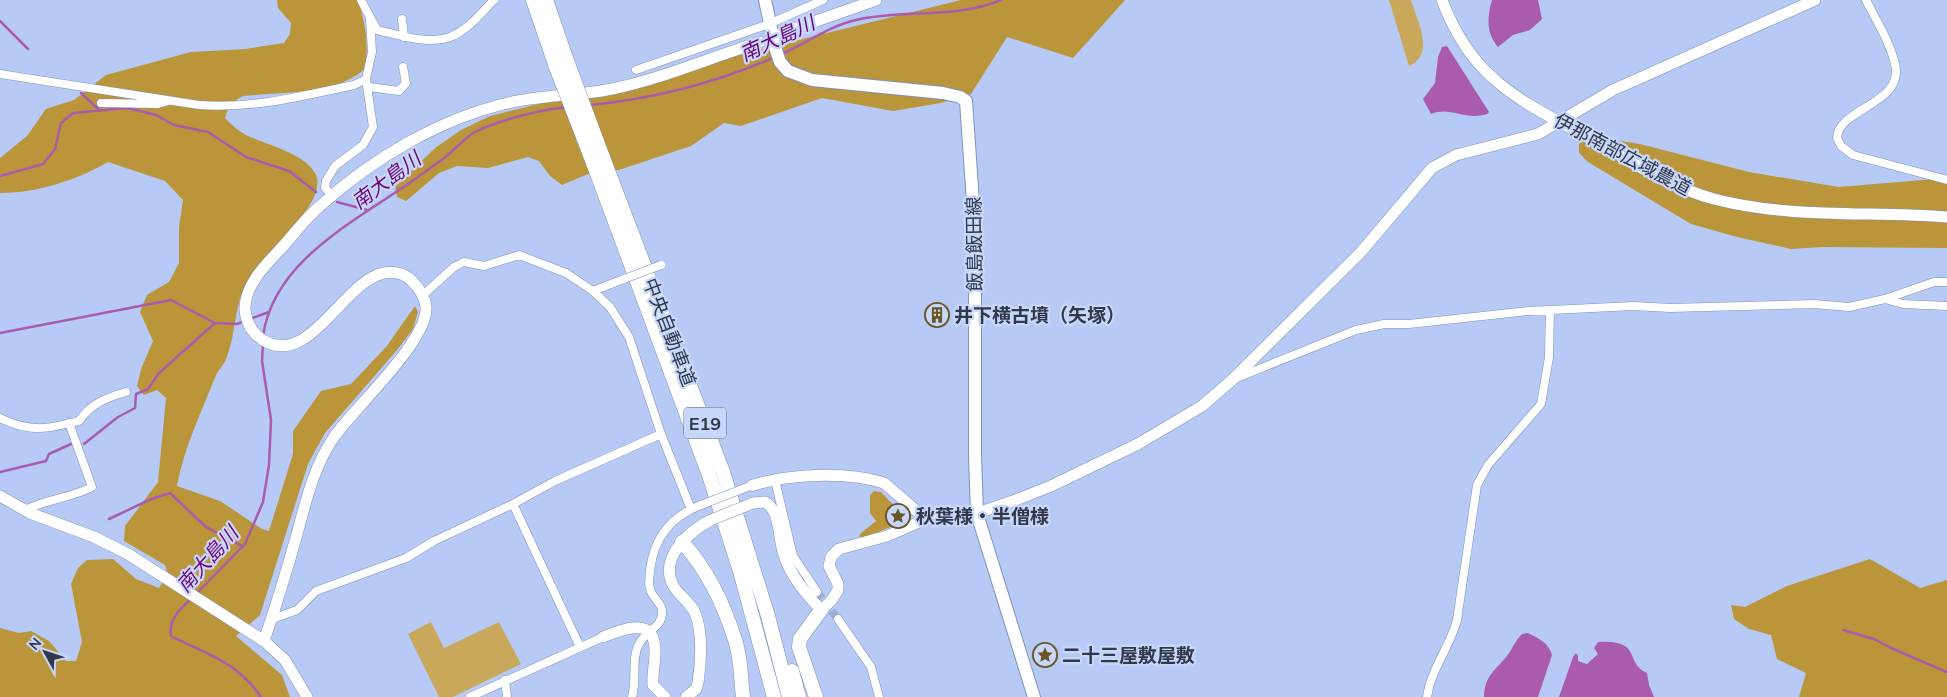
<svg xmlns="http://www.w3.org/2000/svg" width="1947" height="697" font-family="Mulish,'Noto Sans JP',sans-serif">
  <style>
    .green { fill: #caa85b }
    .forest { fill: #bb9539 }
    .water { fill: #aa5bad }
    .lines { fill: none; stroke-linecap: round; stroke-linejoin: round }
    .stream { stroke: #aa5bad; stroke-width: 2.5 }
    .street-tunnel { stroke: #9badd3; stroke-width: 8; stroke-dasharray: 8 4; stroke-linecap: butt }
    .street-casing { stroke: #8192bb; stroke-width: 9 }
    .secondary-casing { stroke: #8192bb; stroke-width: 12 }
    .primary-casing { stroke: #8192bb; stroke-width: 14 }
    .highway-casing { stroke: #8192bb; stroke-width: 15 }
    .street { stroke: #fff; stroke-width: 8 }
    .secondary { stroke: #fff; stroke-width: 11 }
    .primary { stroke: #fff; stroke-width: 12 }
    .highway { stroke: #fff; stroke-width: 14 }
    .street-bridge-casing { stroke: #8192bb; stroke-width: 9; stroke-linecap: butt }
    .secondary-bridge-casing { stroke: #8192bb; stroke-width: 12; stroke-linecap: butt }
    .highway-bridge-casing { stroke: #8192bb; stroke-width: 15; stroke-linecap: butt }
    .street-bridge { stroke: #fff; stroke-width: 8 }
    .secondary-bridge { stroke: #fff; stroke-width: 11 }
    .highway-bridge { stroke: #fff; stroke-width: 14 }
    .labels { text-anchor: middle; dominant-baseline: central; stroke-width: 4.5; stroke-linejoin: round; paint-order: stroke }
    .shield { fill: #c7d7fa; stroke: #5e687f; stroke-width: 1 }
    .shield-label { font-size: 18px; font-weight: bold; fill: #31384a }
    .street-label { font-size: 19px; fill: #31384a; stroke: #c7d7fa }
    .poi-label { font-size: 19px; font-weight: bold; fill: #31384a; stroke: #c7d7fa; text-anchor: start }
    .water-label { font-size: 20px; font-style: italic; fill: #700475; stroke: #c7d7fa }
  </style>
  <rect width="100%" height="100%" fill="#b6caf5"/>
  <path class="green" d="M1389 0H1411C1417 21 1436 54 1409 66Z
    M431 622 444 648 499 622 521 664 453 697H439L408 634Z"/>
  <path class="forest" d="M277 0H358C366 24 368 43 366 68 337 95 281 92 243 96 233 101 228 107 225 118 232 125 237 130 246 135 264 144 304 153 315 173 329 199 280 238 266 258 258 270 244 286 240 299 234 319 234 340 226 359 224 365 219 369 216 375 202 411 184 447 177 486L220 501 262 529 269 531 293 454V431L321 391 351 384 386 347 415 306 418 312 413 329 397 350 325 433 308 464 260 615 236 636 282 675 290 697H0V628L19 633 31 631 49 641 66 661H76L82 642 71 584 78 568 87 560 113 559 136 579 159 588 168 574 165 565 124 541 125 526 158 482 166 398 157 390 144 395 137 386 141 369 153 341 140 312 147 295 169 282 179 263V227L183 200 165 181 108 162C77 180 37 193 0 193V158L27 136 46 109 74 100 106 75 191 52 245 49 284 43 290 34 291 23 278 8Z
    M961 0H1125L1073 58 1007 37 971 94 941 103 893 111 822 98 741 126 724 123 691 146 619 170 588 174 562 185 550 176 539 161 528 157 488 168 457 166 439 173 406 201 397 197 395 187 435 148 461 130 490 116Z
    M1601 138 1640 144 1749 172 1839 187 1947 178V248L1822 247 1791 249 1737 237 1691 224 1588 162 1579 153V144L1584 140Z
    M874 491 881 492 900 512 895 525 859 540 860 534 876 521 870 513V495Z
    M1870 559 1920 588 1947 580V697H1799L1806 673 1777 659 1771 635 1749 629 1734 619 1731 605 1745 607 1787 586Z"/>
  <path class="water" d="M1492 0H1538L1542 19 1530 30 1513 35 1498 47C1486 33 1487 17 1492 0Z
    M1447 46 1489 112 1487 114C1464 121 1451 106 1431 114L1423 99 1435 83 1438 57 1442 47Z
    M1528 633C1538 638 1549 643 1552 655L1538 697H1484C1485 675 1494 672 1506 657 1512 650 1515 641 1522 634Z
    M1598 642C1644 640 1623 662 1647 673L1649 685 1654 697H1559L1573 657 1576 653 1578 656V661L1587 664 1598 654 1594 648Z"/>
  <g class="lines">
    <path class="stream" d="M0 21 28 49
      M782 54C807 43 829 26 856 20 903 9 955 19 1001 0
      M81 93 98 109
      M590 105C653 99 716 83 775 57
      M0 176 43 164 55 149 61 123 73 113 127 108 156 115 174 125 208 132 246 157 289 171 316 192
      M337 202 367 210
      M250 319 269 312
      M0 333 171 300 215 323 237 324 245 321
      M263 336C274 259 358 220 415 179 426 171 438 163 449 154 457 147 465 138 475 132 496 121 543 109 567 107
      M84 444 118 417 135 408 136 394 148 389 159 373 215 323
      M0 472 46 461 49 454 71 444
      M109 519 149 500 170 493 206 527 242 546
      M196 594 245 544 263 502 269 465 271 420 262 361 263 344
      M192 598C181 608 168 619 171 636 208 655 236 661 261 697
      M1843 630 1874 639 1891 648 1947 672"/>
    <path class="street-tunnel" d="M817 592 838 619"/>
    <defs>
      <path id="street" d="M361 0 377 30C399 35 427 45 450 37 467 31 482 12 494 0
        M1866 0C1876 20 1890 42 1895 64 1905 104 1838 108 1837 138L1841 146 1853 155 1947 180
        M402 19 404 37
        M636 70 769 24 823 0
        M0 74 199 105C253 109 302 96 354 85L366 79
        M369 87 399 91 406 83 403 67
        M101 103 158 104 168 101
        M332 195 325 188 326 181 335 166 363 145 373 127 366 79 372 52 370 19
        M593 291 616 282
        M423 295 454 267 464 262 484 266 519 255 566 273 593 291 610 307 629 337 661 434 691 509
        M1885 299 1903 304 1947 306
        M1234 379 1356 330 1384 324H1409L1529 311 1634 306 1670 308 1814 304 1849 307 1885 299 1934 282H1947
        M0 418C31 433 48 429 79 421 90 404 108 397 126 392
        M775 480 793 556 817 592
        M513 504 580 647
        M25 510C47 499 71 498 92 487L69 423
        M272 619 297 610 316 591 406 558 434 541 513 504 555 481 661 434
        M838 619 871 667 879 697
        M505 680 507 697
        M470 697 603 637
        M632 697C637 681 631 659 639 644 644 632 660 629 662 615 664 604 652 598 650 589 648 583 650 576 650 570 654 538 671 516 701 505
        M1427 697C1431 669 1450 647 1457 620L1477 485 1488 465 1541 404 1549 357 1550 310"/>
      <path id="secondary" d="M1442 0C1453 29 1469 57 1493 78 1520 103 1557 120 1589 138 1629 160 1669 187 1714 199 1790 219 1869 211 1947 217
        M782 33 876 0
        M750 486C787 474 846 471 884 483L926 519
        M0 496 30 513 94 537 128 554 264 641 285 660 307 697
        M753 503 765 502C781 511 778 539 784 555 791 577 806 593 821 610L831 601 838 590V584L829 566 831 557 839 549 887 536 926 519 966 517 1013 501 1051 486 1138 444 1202 406 1232 380 1361 252 1432 168 1456 155 1538 134 1613 90 1815 0
        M603 637C625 628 656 616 655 653 655 664 652 673 653 685L665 697
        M264 641C276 606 287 570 297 534 306 501 314 466 334 437 355 407 428 341 426 307 425 296 419 288 412 281 404 273 394 271 384 273 343 281 309 369 263 340 252 333 246 323 245 309 245 282 270 261 286 243 297 230 307 217 320 206 372 159 439 119 508 103 542 95 578 96 612 89 661 79 712 57 760 42
        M686 697 696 689 698 683C701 663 703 632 695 613 690 601 677 595 672 583 660 556 691 530 711 520"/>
      <path id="primary" d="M765 0 775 47 780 62 788 71 812 80 943 93 960 97 966 101 975 231V455L977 514 1034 697"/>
      <path id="highway" d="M533 0 556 67
        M546 0 567 61
        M602 155 723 472 768 616 789 697
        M592 160 709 475 740 571 774 697
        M682 542C708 570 725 607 736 643 741 660 741 680 743 697
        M792 671 799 697
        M816 697 799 647 800 639 821 610"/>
    </defs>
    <use href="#street" class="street-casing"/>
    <use href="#secondary" class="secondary-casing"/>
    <use href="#primary" class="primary-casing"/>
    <use href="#highway" class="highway-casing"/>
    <use href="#street" class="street"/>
    <use href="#secondary" class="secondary"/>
    <use href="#primary" class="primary"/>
    <use href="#highway" class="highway"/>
    <defs>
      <path id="street-bridge" d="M616 282 661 265
        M701 505 750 486"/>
      <path id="secondary-bridge" d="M711 520 753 503"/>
      <path id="highway-bridge" d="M567 61 602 155
        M556 67 592 160"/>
    </defs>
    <use href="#street-bridge" class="street-bridge-casing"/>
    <use href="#secondary-bridge" class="secondary-bridge-casing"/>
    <use href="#highway-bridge" class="highway-bridge-casing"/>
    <use href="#street-bridge" class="street-bridge"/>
    <use href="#secondary-bridge" class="secondary-bridge"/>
    <use href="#highway-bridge" class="highway-bridge"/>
  </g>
  <defs>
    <symbol id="building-ring" viewBox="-11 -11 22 22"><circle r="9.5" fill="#c7d7fa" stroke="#6a5524" stroke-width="1.5"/><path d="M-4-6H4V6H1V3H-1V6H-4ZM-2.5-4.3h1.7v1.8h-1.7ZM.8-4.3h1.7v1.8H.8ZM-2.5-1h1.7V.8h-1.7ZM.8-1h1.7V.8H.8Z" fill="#6a5524"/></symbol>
    <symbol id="sight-ring" viewBox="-11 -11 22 22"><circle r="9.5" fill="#c7d7fa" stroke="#6a5524" stroke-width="1.5"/><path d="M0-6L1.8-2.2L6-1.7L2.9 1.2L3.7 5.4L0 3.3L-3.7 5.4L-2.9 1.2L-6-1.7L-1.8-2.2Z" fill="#6a5524"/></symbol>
  </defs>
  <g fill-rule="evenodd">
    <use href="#building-ring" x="923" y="301" width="28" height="28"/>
    <use href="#sight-ring" x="884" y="502" width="28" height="28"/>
    <use href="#sight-ring" x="1031" y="641" width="28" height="28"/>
  </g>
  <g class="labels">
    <rect class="shield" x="684" y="407.5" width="42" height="31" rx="4"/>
    <g class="shield-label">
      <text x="705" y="423">E19</text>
    </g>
    <g class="street-label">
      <text transform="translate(1623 154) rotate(28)">伊那南部広域農道</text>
      <text transform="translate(974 244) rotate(-91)">飯島飯田線</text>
      <text transform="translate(670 332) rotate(69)">中央自動車道</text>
    </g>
    <g class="poi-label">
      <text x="954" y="315">井下横古墳（矢塚）</text>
      <text x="916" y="516">秋葉様・半僧様</text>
      <text x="1062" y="655">二十三屋敷屋敷</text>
    </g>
    <g class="water-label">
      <text transform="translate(777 38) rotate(-25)">南大島川</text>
      <text transform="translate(386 180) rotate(-37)">南大島川</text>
      <text transform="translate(207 559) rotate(-48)">南大島川</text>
    </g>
  </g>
  <g transform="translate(45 652) rotate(310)" stroke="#c7d7fa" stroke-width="4" paint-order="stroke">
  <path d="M0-4L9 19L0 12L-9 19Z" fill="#31384a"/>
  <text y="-8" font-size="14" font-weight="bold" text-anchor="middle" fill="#31384a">N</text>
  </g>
</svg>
